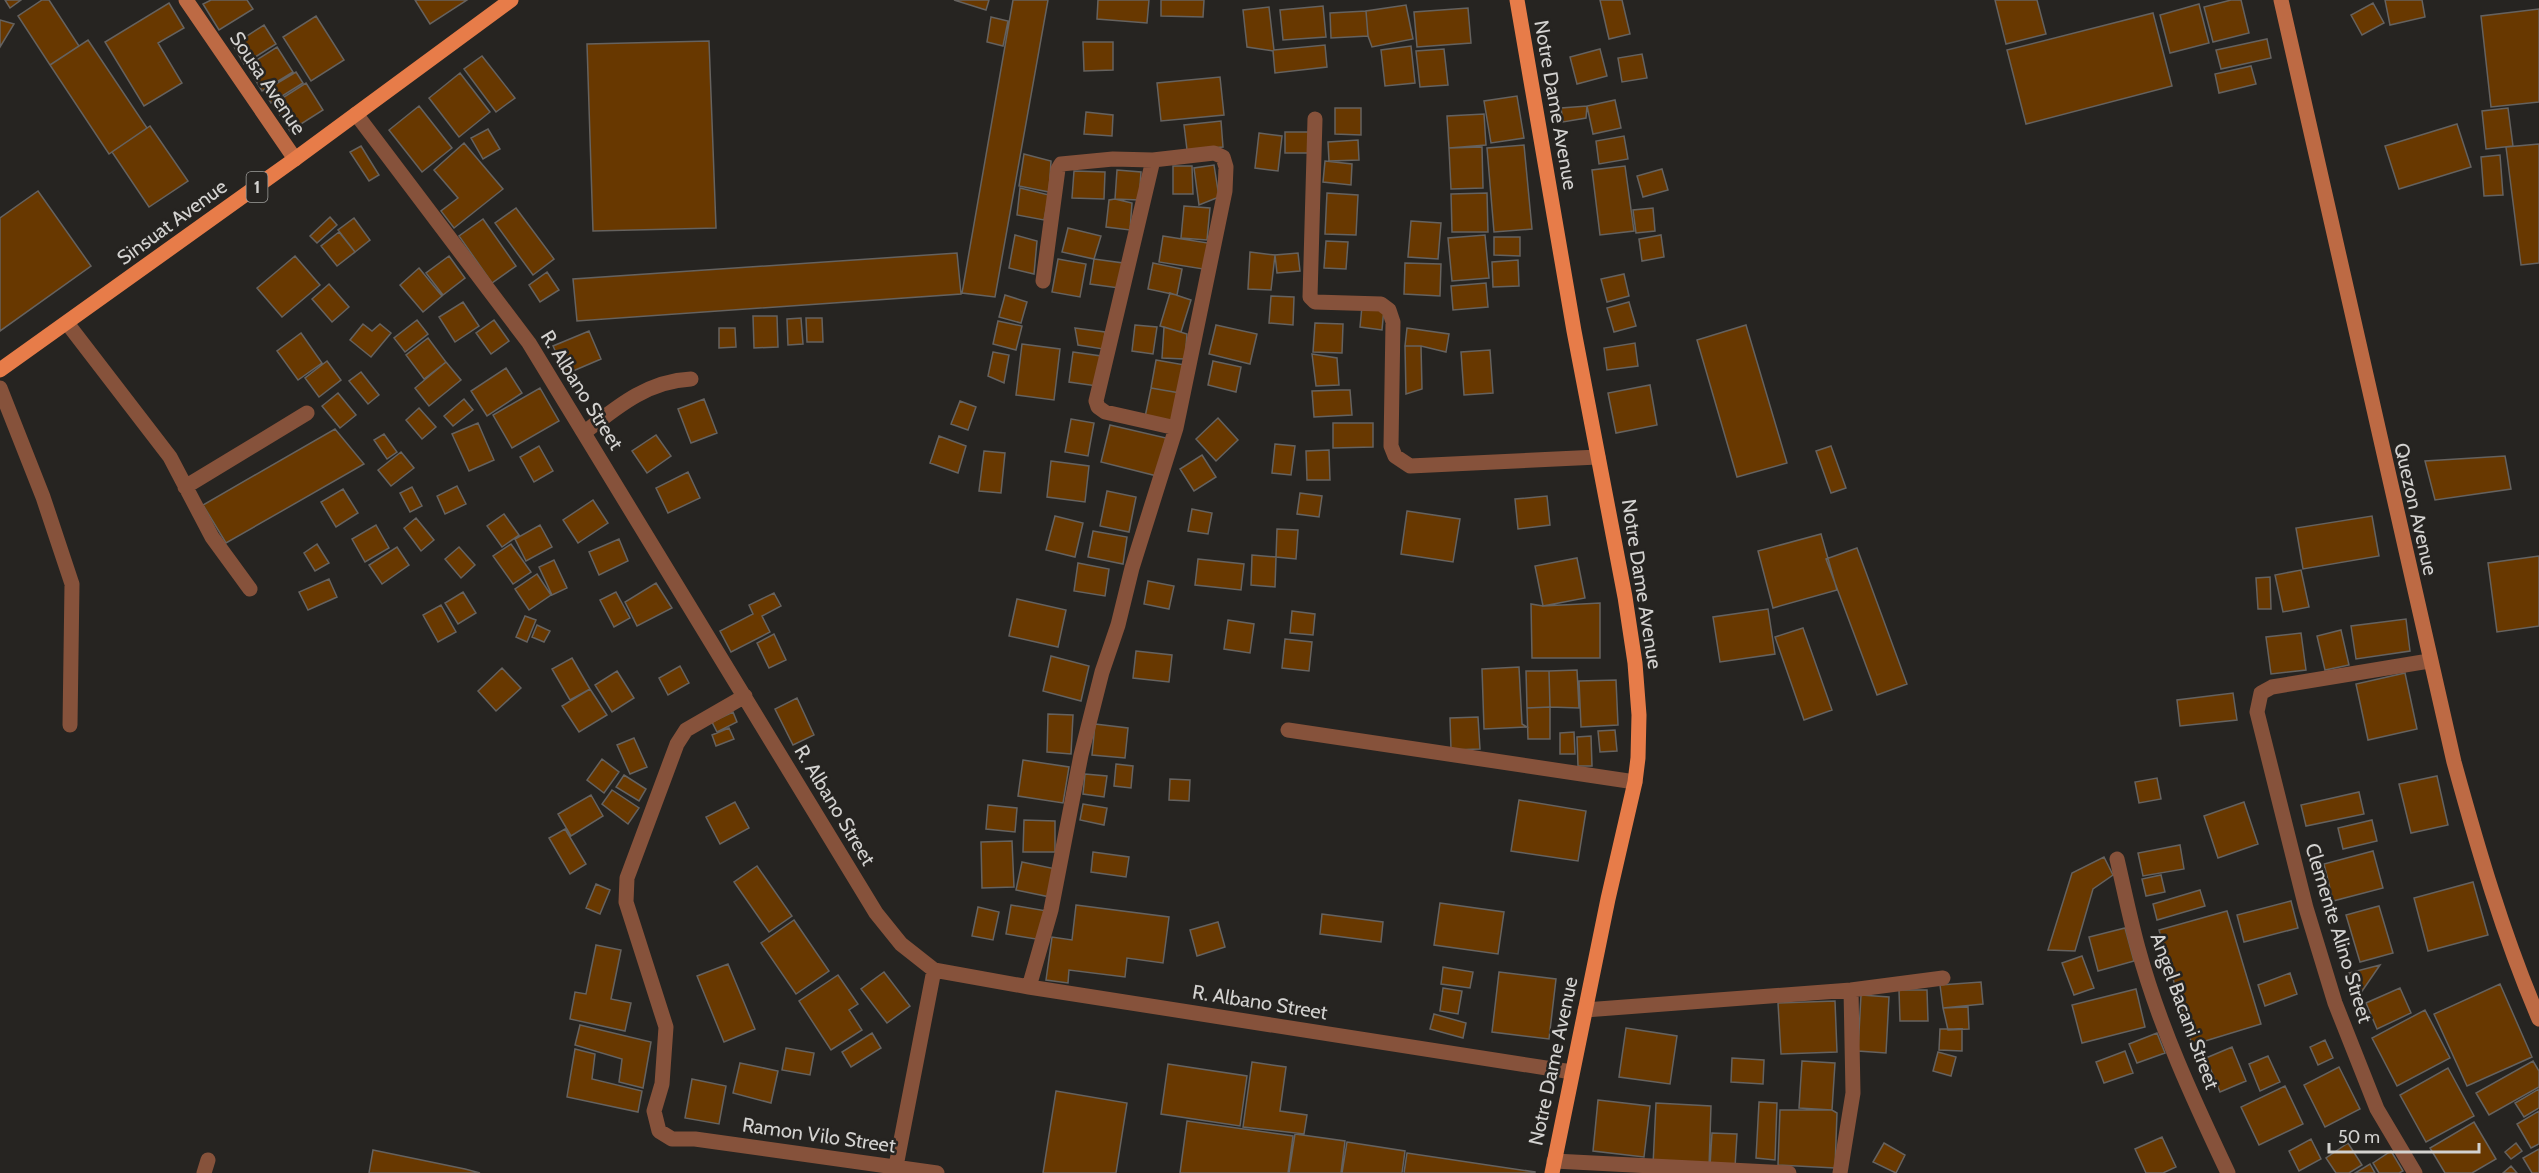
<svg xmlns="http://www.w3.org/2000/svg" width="2539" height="1173" font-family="Cabin,sans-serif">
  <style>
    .building { fill: #683800; stroke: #65625f; stroke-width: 1.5 }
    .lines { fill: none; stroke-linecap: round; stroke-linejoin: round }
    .street { stroke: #86523b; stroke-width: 15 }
    .secondary { stroke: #bd6a44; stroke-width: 15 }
    .primary { stroke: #e77c49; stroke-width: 15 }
    .labels { text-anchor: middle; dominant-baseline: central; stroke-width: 5; stroke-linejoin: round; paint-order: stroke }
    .shield { fill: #262421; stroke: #9f9e9c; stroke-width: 1.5 }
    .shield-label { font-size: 18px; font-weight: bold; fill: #d3d2d0 }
    .street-label { font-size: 20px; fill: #d3d2d0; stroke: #262421 }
  </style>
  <rect width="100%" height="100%" fill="#262421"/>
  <path class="building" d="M5 0H21L10 8Z
    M42 0H49L79 46 50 65 18 16Z
    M211 0H247L253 9 219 30 203 4Z
    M415 0H467L430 24Z
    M954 0H989L986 10Z
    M1013 0H1048L995 297 962 293Z
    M1098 0H1149L1147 23 1097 19Z
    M1161 0H1204L1203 17 1161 16Z
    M1600 0H1622L1630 34 1609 39Z
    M1995 0H2037L2046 34 2006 44Z
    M2231 0H2241L2249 33 2213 42 2204 7Z
    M2385 0H2422L2425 17 2390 25Z
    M169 3 184 28 158 43 182 83 144 106 105 42Z
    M2373 3 2384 23 2362 35 2351 15Z
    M2199 4 2209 43 2170 53 2160 15Z
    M1406 5 1413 39 1372 47 1368 36 1366 11Z
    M1323 6 1326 37 1283 40 1280 10Z
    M1269 7 1274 50 1325 45 1327 67 1275 73 1273 51 1247 47 1243 10Z
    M1468 8 1471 43 1417 47 1414 12Z
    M2539 9V102L2491 107 2481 16Z
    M1366 11 1368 36 1331 38 1330 13Z
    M2153 13 2172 86 2026 124 2007 50Z
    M316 16 344 60 311 81 283 37Z
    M991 17 1008 21 1003 46 987 42Z
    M0 20 14 24 0 47Z
    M264 25 276 44 244 64 233 45Z
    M2267 39 2271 58 2221 69 2216 50Z
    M88 40 147 128 109 154 50 65Z
    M709 41 716 228 593 231 587 44Z
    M1083 42H1113V70L1084 71Z
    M1411 46 1415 83 1385 86 1381 50Z
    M277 47 293 72 262 91 247 66Z
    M1444 49 1448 85 1420 87 1416 51Z
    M1600 49 1607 76 1577 84 1570 57Z
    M1642 54 1647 78 1622 82 1618 58Z
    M482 56 515 98 496 112 464 69Z
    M2251 66 2256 84 2219 93 2215 74Z
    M296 72 303 83 271 103 264 91Z
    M460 73 490 112 459 137 429 98Z
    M1220 77 1224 115 1161 121 1157 83Z
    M306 83 323 110 290 131 273 104Z
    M1517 96 1524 138 1491 143 1484 101Z
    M1615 100 1621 128 1593 134 1587 106Z
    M419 106 452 148 422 172 389 130Z
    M1587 106 1586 118 1563 122 1561 108Z
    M1335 108H1361V135L1335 134Z
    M2508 108 2513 146 2486 149 2482 111Z
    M1086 112 1113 115 1112 136 1084 134Z
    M1484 114 1486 145 1449 148 1447 116Z
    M1221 121 1223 147 1187 150 1184 125Z
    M2457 124 2471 167 2399 189 2385 146Z
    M150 126 188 181 149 207 112 152Z
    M488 129 500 149 483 159 471 138Z
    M1285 132H1309L1310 153H1285Z
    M1259 133 1282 136 1278 171 1255 168Z
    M1624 136 1628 159 1599 164 1596 141Z
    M1358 140 1359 160 1329 161 1328 142Z
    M464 143 503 189 454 228 441 211 458 198 434 170Z
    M2539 144V263L2521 265 2506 147Z
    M1524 145 1532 229 1494 232 1487 148Z
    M361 146 379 175 369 181 350 152Z
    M1482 147 1483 188 1451 189 1449 148Z
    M1024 154 1051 161 1049 192 1019 186Z
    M2500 155 2503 195 2484 196 2481 157Z
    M1325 161 1352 164 1351 185 1323 182Z
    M1214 165 1219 197 1199 205 1194 168Z
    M1173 166H1192L1193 194H1173Z
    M1625 166 1634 231 1600 235 1592 170Z
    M1662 169 1668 190 1643 197 1637 176Z
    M1117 170 1141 172 1139 200 1115 199Z
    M1074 171 1105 172 1104 199 1072 198Z
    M1020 188 1049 195 1044 220 1017 215Z
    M38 191 91 266 0 331V218Z
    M1327 193 1358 195 1356 235 1325 234Z
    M1487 193 1488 232H1452L1451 194Z
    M1115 199 1132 203 1130 230 1106 227 1109 200Z
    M1184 206 1210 208 1207 240 1181 238Z
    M516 208 554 259 533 275 495 223Z
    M1653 208 1655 231 1636 233 1633 210Z
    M330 217 337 225 317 243 310 236Z
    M354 218 370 240 355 252 338 230Z
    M483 219 516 266 492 283 459 236Z
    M1411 221 1441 223 1438 259 1408 257Z
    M1068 228 1101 236 1094 259 1062 252Z
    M339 232 355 252 337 266 321 246Z
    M1015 235 1037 241 1034 274 1009 268Z
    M1485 235 1489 278 1452 281 1448 238Z
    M1661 235 1664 257 1642 261 1639 239Z
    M1163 236 1208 243 1203 269 1159 262Z
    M1494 237H1520V256L1494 255Z
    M1326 241 1348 242 1346 269 1324 268Z
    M1250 252 1275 255 1271 290 1248 289Z
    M957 253 961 294 577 321 573 279Z
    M1298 253 1300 271 1277 273 1275 255Z
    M295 256 320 285 282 317 257 288Z
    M449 256 465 278 443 295 426 273Z
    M1058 259 1086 264 1080 297 1052 292Z
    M1094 259 1123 263 1119 288 1090 284Z
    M1518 260 1519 286 1493 287 1492 262Z
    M1153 263 1182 269 1177 295 1148 289Z
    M1405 263 1441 264 1440 296 1404 294Z
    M419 268 442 296 423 312 400 285Z
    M547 272 559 290 540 302 529 285Z
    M1624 274 1629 296 1607 302 1601 279Z
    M1486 283 1488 307 1453 310 1451 286Z
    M329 284 349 307 332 322 312 299Z
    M1170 293 1191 300 1181 332 1160 326Z
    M1005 295 1027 302 1021 323 999 317Z
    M1271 296 1294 297 1293 325 1269 323Z
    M463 302 479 326 455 342 439 317Z
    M1629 302 1636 326 1614 332 1607 308Z
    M1362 306 1384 308 1382 330 1360 327Z
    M753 316H777L778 347 754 348Z
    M801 318 803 344 788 345 787 319Z
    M806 318H822L823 342H807Z
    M417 320 428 334 405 352 394 338Z
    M494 320 509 341 491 354 476 333Z
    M998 321 1022 326 1016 350 993 344Z
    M1315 323 1343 324 1342 353 1313 352Z
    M363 324 372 331 380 324 391 333 371 357 350 340Z
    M1135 325 1157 327 1153 354 1132 351Z
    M1216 325 1257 334 1250 364 1209 354Z
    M1746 325 1787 463 1737 477 1697 340Z
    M1164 327 1187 334 1185 359 1162 358Z
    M719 328H735L736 347 719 348Z
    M1075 328 1105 332 1103 349 1078 345Z
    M1407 328 1449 334 1446 352 1421 346H1405Z
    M589 331 601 359 566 374 553 346Z
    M301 333 322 363 298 380 277 351Z
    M428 338 446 362 424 379 406 355Z
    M1635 343 1638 366 1607 370 1604 348Z
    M1022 344 1060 349 1054 400 1016 395Z
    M1405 346H1421L1422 389 1406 394Z
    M1490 350 1493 393 1464 395 1461 352Z
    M993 352 1009 355 1004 383 988 376Z
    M1073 352 1101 356 1097 386 1069 382Z
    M1312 354 1337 358 1339 385 1316 386Z
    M1156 360 1185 365 1180 393 1151 388Z
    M327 361 341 380 319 397 305 378Z
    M1213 361 1241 367 1236 392 1208 385Z
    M446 362 461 380 429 406 415 388Z
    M506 368 522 393 487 416 471 391Z
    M361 372 379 395 368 404 349 381Z
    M1650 385 1657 425 1616 433 1608 393Z
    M540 388 559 421 512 448 493 415Z
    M1151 388 1180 393 1175 423 1145 417Z
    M1341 390H1350L1352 415 1314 417 1312 391Z
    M338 393 356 415 340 428 322 406Z
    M464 399 473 410 453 426 444 416Z
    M704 399 717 433 691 443 678 409Z
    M960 401 976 407 968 430 951 424Z
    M419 408 436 427 422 439 406 420Z
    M1218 418 1238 440 1216 461 1196 439Z
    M1071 419 1094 423 1088 456 1065 452Z
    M478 423 494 460 469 471 452 434Z
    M1333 423H1373V447L1333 448Z
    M1110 425 1166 438 1157 476 1101 462Z
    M335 429 364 464 226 543 203 505Z
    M384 434 397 452 387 459 374 440Z
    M656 435 671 456 647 473 632 451Z
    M939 436 966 446 958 473 930 463Z
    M1275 444 1295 446 1291 475 1272 473Z
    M539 446 553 471 534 482 520 457Z
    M1831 446 1846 488 1831 493 1816 451Z
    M1329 450 1330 480H1307L1306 451Z
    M984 451 1005 453 1001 493 979 491Z
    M401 452 414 468 391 486 378 470Z
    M1202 455 1216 477 1194 491 1180 469Z
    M2505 456 2511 489 2435 500 2425 461Z
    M1051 461 1089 466 1085 502 1047 497Z
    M688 472 700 498 668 513 656 488Z
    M457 486 466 504 445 514 437 496Z
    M412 487 422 506 410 512 400 493Z
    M343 489 358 513 336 527 321 502Z
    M1107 491 1136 497 1129 532 1100 526Z
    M1300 493 1322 496 1319 517 1297 514Z
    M1547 496 1550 525 1518 529 1515 499Z
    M593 500 608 523 578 543 563 520Z
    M1192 509 1212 513 1208 534 1188 531Z
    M1407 511 1460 519 1453 562 1401 554Z
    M504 514 519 535 502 547 487 526Z
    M1055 516 1083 523 1075 557 1046 550Z
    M2372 516 2379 556 2303 569 2296 528Z
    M416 518 434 540 421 551 404 528Z
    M376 525 389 548 365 562 352 539Z
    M540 525 552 547 526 561 515 539Z
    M1277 529 1298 530 1296 559 1276 557Z
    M1093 531 1127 537 1123 564 1088 557Z
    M1821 534 1837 590 1773 608 1758 551Z
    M619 539 628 561 599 575 589 552Z
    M317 544 329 563 315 571 304 553Z
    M511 544 531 572 513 584 493 556Z
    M397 547 409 565 382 584 369 565Z
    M459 547 475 565 461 578 445 559Z
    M1857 548 1907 684 1877 695 1826 559Z
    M1252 555 1276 557 1275 587 1251 585Z
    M2539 556V626L2497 632 2488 563Z
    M1577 558 1585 598 1543 606 1535 566Z
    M1198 559 1244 564 1241 590 1195 585Z
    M554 560 567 588 552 595 539 567Z
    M1078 563 1109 569 1105 596 1074 591Z
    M2301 570 2309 607 2283 612 2275 575Z
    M537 574 551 595 529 610 515 589Z
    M2270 577 2271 609H2258L2256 578Z
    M329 579 337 597 308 610 299 592Z
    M1148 581 1174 586 1169 609 1144 604Z
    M656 583 672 608 637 626 625 602Z
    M463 592 476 613 458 624 445 603Z
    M616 592 630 618 614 627 600 600Z
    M774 593 781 606 762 616 770 632 731 652 720 631 753 614 749 605Z
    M1017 599 1066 610 1058 647 1009 636Z
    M1600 603V658H1532L1531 604 1543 606Z
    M441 605 456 632 438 642 423 615Z
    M1768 609 1775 654 1720 662 1713 617Z
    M1292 611 1315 614 1313 635 1290 633Z
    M525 616 536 620 527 642 516 637Z
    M2406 619 2410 651 2356 659 2351 626Z
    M1228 620 1254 624 1250 653 1224 649Z
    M537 625 550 631 544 642 532 637Z
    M1803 628 1832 710 1804 720 1775 637Z
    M2341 630 2349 665 2325 670 2317 636Z
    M2301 633 2306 670 2271 674 2266 637Z
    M774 634 786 660 769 668 757 643Z
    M1285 639 1312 642 1309 671 1282 668Z
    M1136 651 1172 655 1169 682 1133 678Z
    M1051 656 1089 666 1081 701 1043 691Z
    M572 658 590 689 570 700 552 669Z
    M680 666 689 683 668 695 659 678Z
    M1519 667 1522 724 1527 727 1484 729 1482 669Z
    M502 668 521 688 496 711 478 691Z
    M1577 670 1579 708 1550 707 1549 671Z
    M617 671 634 698 612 712 595 685Z
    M1526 671H1549L1550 707 1527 708Z
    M2405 673 2417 729 2368 740 2356 684Z
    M1616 680 1618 725 1581 727 1579 681Z
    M590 689 607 715 579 732 562 706Z
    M2233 693 2237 720 2180 726 2177 700Z
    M797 698 814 735 793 745 775 709Z
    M1550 707V739H1528L1527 708Z
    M733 712 737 722 717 732 712 722Z
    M1048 714 1073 715 1071 754 1047 752Z
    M1478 717 1480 749 1451 750 1450 718Z
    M1095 724 1128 728 1125 758 1092 755Z
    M729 728 734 739 716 746 712 735Z
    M1615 730 1617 751 1600 752 1598 731Z
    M1574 732 1575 754H1560V733Z
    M1591 736 1592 766H1578L1577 737Z
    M634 738 647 767 630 774 617 745Z
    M602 759 619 772 604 793 587 780Z
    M1023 760 1069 767 1063 803 1018 796Z
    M1116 764 1133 766 1131 788 1114 786Z
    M1085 774 1107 776 1104 797 1083 794Z
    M624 775 646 789 639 801 616 787Z
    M2437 776 2448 825 2411 833 2399 784Z
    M2157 778 2161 799 2139 803 2135 782Z
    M1170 779 1190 780 1189 801 1169 800Z
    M612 790 639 808 628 824 602 804Z
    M2359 792 2364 814 2306 826 2301 805Z
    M591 795 603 816 571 836 558 814Z
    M1519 800 1586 811 1578 861 1511 851Z
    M735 802 749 828 720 844 706 817Z
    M2244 802 2258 844 2218 858 2204 816Z
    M1083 804 1107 808 1104 825 1080 820Z
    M988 805 1017 808 1015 832 986 829Z
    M1024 820 1055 821V852H1023Z
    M2372 820 2377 841 2343 849 2338 828Z
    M565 829 586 864 570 874 549 838Z
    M1012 841 1014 887 982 888 981 842Z
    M2180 845 2184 869 2143 876 2138 853Z
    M2373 851 2383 888 2333 901 2324 864Z
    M1093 852 1129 857 1126 877 1091 872Z
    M2104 857 2113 875 2093 889 2075 951 2048 950 2072 873Z
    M1022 862 1056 869 1050 897 1016 890Z
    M757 866 792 916 769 932 734 882Z
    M2161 875 2165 892 2146 896 2142 879Z
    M2473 882 2488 935 2428 951 2414 898Z
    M596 884 610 890 600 914 586 908Z
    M2200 890 2205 906 2157 920 2153 904Z
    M2291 901 2298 928 2244 942 2237 915Z
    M1440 903 1504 912 1498 954 1434 945Z
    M1011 905 1047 911 1042 940 1006 934Z
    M1076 905 1169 917 1163 963 1127 958 1125 977 1069 970 1068 983 1046 980 1052 937 1072 940Z
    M2379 906 2393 953 2360 962 2346 915Z
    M978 907 999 912 993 940 972 936Z
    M2227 911 2261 1024 2192 1045 2159 930Z
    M1322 914 1383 922 1381 942 1320 934Z
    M794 920 829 971 796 994 761 943Z
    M1218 922 1225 947 1197 956 1190 930Z
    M2125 928 2134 961 2098 971 2089 937Z
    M596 945 621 950 611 999 631 1003 625 1031 570 1019 575 992 586 994Z
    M2082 956 2094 988 2074 995 2062 963Z
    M728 964 755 1029 724 1042 697 976Z
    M2380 965 2356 1000 2349 973Z
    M1443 967 1473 972 1470 988 1441 984Z
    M884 972 910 1006 887 1023 861 989Z
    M1499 972 1556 979 1549 1039 1492 1032Z
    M2290 973 2297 994 2265 1006 2258 985Z
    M838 975 858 1004 849 1010 862 1030 831 1050 799 1001Z
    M1981 982 1983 1004 1943 1008 1940 985Z
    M2500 984 2532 1057 2467 1086 2434 1014Z
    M1443 988 1462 991 1458 1014 1440 1011Z
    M2400 988 2411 1013 2377 1029 2366 1003Z
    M2136 989 2145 1027 2082 1043 2072 1005Z
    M1899 990H1927L1928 1021H1900Z
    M1861 995 1889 997 1886 1053 1858 1051Z
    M1835 1001 1837 1052 1781 1054 1778 1003Z
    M1968 1007 1969 1029 1948 1030 1943 1008Z
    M2425 1010 2450 1058 2397 1086 2372 1038Z
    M1434 1014 1466 1023 1463 1038 1430 1029Z
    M580 1025 651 1042 643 1088 619 1082 622 1059 575 1045Z
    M1626 1028 1677 1036 1670 1084 1619 1077Z
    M1940 1029H1962V1051L1939 1050Z
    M872 1033 881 1048 851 1067 842 1052Z
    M2157 1033 2165 1053 2137 1063 2129 1044Z
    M2325 1040 2333 1058 2318 1065 2310 1047Z
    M2232 1047 2246 1081 2220 1092 2206 1058Z
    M786 1048 814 1053 810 1075 782 1070Z
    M575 1049 595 1054 592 1079 642 1091 638 1112 567 1097Z
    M2125 1051 2133 1073 2104 1083 2096 1062Z
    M1938 1052 1956 1057 1951 1076 1933 1071Z
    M2268 1056 2280 1082 2260 1091 2249 1064Z
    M1732 1058 1764 1060 1763 1084 1731 1082Z
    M1802 1061 1835 1063 1832 1110 1799 1108Z
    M2533 1061 2539 1071V1087L2489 1115 2476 1093Z
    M1252 1062 1286 1067 1280 1111 1307 1115 1304 1134 1243 1127Z
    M740 1063 778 1071 771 1103 733 1093Z
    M1168 1064 1247 1076 1240 1126 1161 1114Z
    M2339 1067 2360 1109 2325 1127 2304 1085Z
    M2448 1068 2474 1116 2426 1142 2400 1095Z
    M692 1079 726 1086 719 1124 685 1118Z
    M2285 1086 2303 1124 2259 1145 2241 1107Z
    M2539 1089V1108L2524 1117 2515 1103Z
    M1056 1091 1127 1103 1116 1173H1043Z
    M1598 1100 1650 1106 1644 1157 1593 1151Z
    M1759 1102 1777 1103 1775 1160 1756 1158Z
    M1656 1103 1711 1106 1709 1168 1653 1165Z
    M1780 1110H1832L1837 1113 1835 1168 1778 1165Z
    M2539 1111V1144L2531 1148 2517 1124Z
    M1187 1121 1293 1136 1288 1173H1180Z
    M2474 1122 2496 1159 2472 1173H2445L2430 1148Z
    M1712 1133 1737 1134 1735 1167 1710 1166Z
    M1295 1134 1345 1141 1341 1173H1289Z
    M2162 1137 2176 1167 2163 1173H2146L2135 1149Z
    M2311 1139 2321 1159 2299 1171 2289 1151Z
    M1347 1142 1405 1151 1402 1173H1342Z
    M1884 1143 1905 1155 1896 1173 1873 1162Z
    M2348 1143 2362 1165 2349 1173H2336L2326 1158Z
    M2516 1143 2522 1151 2511 1159 2505 1152Z
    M2539 1149V1173H2532L2523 1158Z
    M373 1150 465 1169 480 1173H369Z
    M2391 1151 2403 1171 2399 1173H2379L2373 1163Z
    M1407 1153 1535 1172V1173H1404Z
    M2370 1164 2375 1173H2355Z
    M2511 1166 2517 1173H2503Z"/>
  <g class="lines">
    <path class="street" d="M356 114 529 343 876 913 901 944 934 970 1029 987 1572 1072
      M1315 119 1310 297 1315 302 1381 304 1389 310 1393 322 1391 446 1395 456 1410 466 1598 457
      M1153 160 1096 401 1098 407 1105 412 1176 428
      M67 323 170 457 212 537 250 589
      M0 388 43 497 72 584 70 725
      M585 432C618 406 648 381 691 379
      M185 487 307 413
      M745 696 686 730 677 744 627 878 626 902 666 1027 662 1084 654 1111 659 1131 672 1139H695L937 1173
      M1288 730 1635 782
      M2117 859C2124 889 2130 919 2138 948 2159 1026 2194 1101 2228 1173
      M1029 987 1051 910 1081 755 1102 672 1118 625 1132 568 1176 428 1225 191 1226 167 1223 157 1214 153 1153 160 1113 159 1061 164 1058 169 1043 281
      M1585 1010 1851 990 1943 978
      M1554 1161 1789 1173
      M896 1166 934 970
      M204 1173 208 1160
      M1840 1173 1853 1093 1851 990
      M2415 1173 2377 1109 2335 1003 2306 908 2257 712 2261 693 2272 687 2429 661"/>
    <path class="secondary" d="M186 0 295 159
      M2281 0 2454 762C2478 849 2503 935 2539 1019"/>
    <path class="primary" d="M1517 0 1574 331 1625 597 1635 663 1639 715 1638 758 1635 782 1608 899 1552 1173
      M0 370 295 159 511 0"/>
  </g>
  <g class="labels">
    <rect class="shield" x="246.5" y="172" width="21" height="30" rx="4.5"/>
    <g class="shield-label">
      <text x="257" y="187">1</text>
    </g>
    <g class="street-label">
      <text transform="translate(268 83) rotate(56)">Sousa Avenue</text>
      <text transform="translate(1556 105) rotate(80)">Notre Dame Avenue</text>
      <text transform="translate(172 222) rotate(-36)">Sinsuat Avenue</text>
      <text transform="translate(582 390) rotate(58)">R. Albano Street</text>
      <text transform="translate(2416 509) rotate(77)">Quezon Avenue</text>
      <text transform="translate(1642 584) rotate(81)">Notre Dame Avenue</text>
      <text transform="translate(835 805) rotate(59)">R. Albano Street</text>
      <text transform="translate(2339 933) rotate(73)">Clemente Alino Street</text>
      <text transform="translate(1260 1002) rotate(9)">R. Albano Street</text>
      <text transform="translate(2185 1011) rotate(70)">Angel Bacani Street</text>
      <text transform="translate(1553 1061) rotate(-78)">Notre Dame Avenue</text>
      <text transform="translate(819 1135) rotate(8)">Ramon Vilo Street</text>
    </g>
  </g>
  <path d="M2329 1143v9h150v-9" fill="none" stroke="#d3d2d0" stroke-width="3"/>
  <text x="2338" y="1143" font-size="18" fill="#d3d2d0" stroke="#262421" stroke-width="4.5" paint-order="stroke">50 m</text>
</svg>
